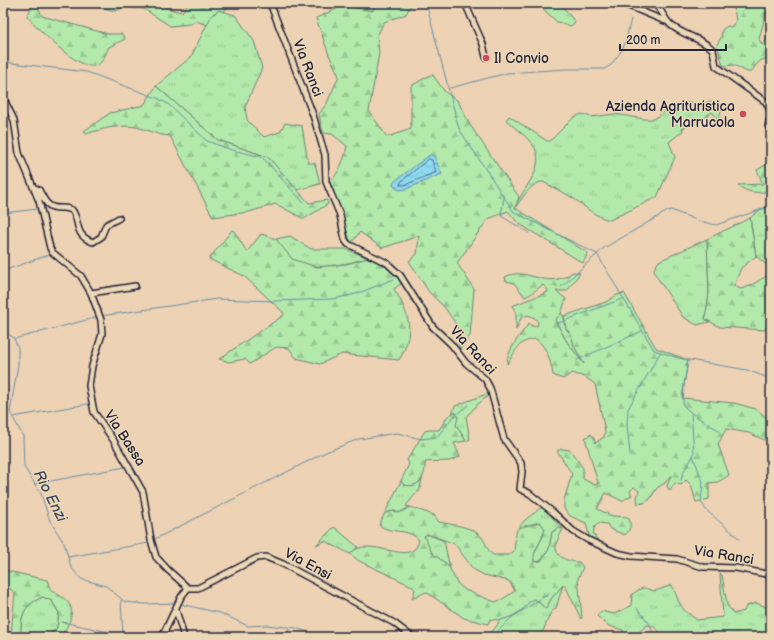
<svg xmlns="http://www.w3.org/2000/svg" width="774" height="640" font-family="'Balsamiq Sans',sans-serif">
  <style>
    .grass { fill: url(#grass-tufts); stroke: #6a8673 }
    .forest { fill: url(#forest-firs); stroke: #6a8673; fill-rule: evenodd }
    .water { fill: url(#water-waves); stroke: #6390a8 }
    .lines { fill: none; stroke-linecap: round; stroke-linejoin: round }
    .shore { stroke: #4e6c83; stroke-width: 1 }
    .stream { stroke: #6390a8; stroke-width: 1 }
    .minor-casing { stroke: #22223b; stroke-width: 8 }
    .minor { stroke: #ecd8b6; stroke-width: 5 }
    .poi-dot { fill: #d1495b; stroke: #ecd8b6; stroke-width: 1.5 }
    .labels { text-anchor: middle; dominant-baseline: central; stroke-width: 3; stroke-linejoin: round; paint-order: stroke }
    .poi-label { font-size: 14px; fill: #22223b; stroke: #ecd8b6; text-anchor: start }
    .street-label { font-size: 14px; fill: #22223b; stroke: #ecd8b6 }
    .water-label { font-size: 15px; font-style: italic; fill: #38475f; stroke: #ecd8b6 }
  </style>
  <defs>
    <pattern id="grass-tufts" width="24" height="20" patternUnits="userSpaceOnUse"><rect width="24" height="20" fill="#b3e9ab"/><path d="M3 7l-1-3M5 7V3M7 7l1-3M15 17l-1-3M17 17v-4M19 17l1-3" fill="none" stroke="#9ac894"/></pattern>
    <pattern id="forest-firs" width="22" height="20" patternUnits="userSpaceOnUse"><rect width="22" height="20" fill="#b3e9ab"/><path d="M5 1l3.5 6h-7zM16 11l3.5 6h-7z" fill="#9ac894"/></pattern>
    <pattern id="water-waves" width="16" height="10" patternUnits="userSpaceOnUse"><rect width="16" height="10" fill="#8fdaf0"/><path d="M0 5q4-4 8 0t8 0" fill="none" stroke="#7bbbcf"/></pattern>
  </defs>
  <rect width="100%" height="100%" fill="#eed2b4"/>
  <filter id="ink" filterUnits="userSpaceOnUse"><feTurbulence type="fractalNoise" baseFrequency=".025" numOctaves="2"/><feDisplacementMap in="SourceGraphic" scale="8" xChannelSelector="R" yChannelSelector="G"/><feConvolveMatrix kernelMatrix="1 2 1 2 8 2 1 2 1" color-interpolation-filters="sRGB"/></filter>
  <g filter="url(#ink)">
    <path class="grass" d="M326 3H375L373 11 331 6Z
      M540 3H560L575 22 571 26 557 22 541 7Z
      M219 10 235 15 254 41 262 68 245 107 247 120 264 137 280 132 285 123 302 126 308 163H315L320 184 297 190 268 157 218 140 156 86 191 57 211 16Z
      M709 101 717 105 721 110 719 120 712 112 693 126 691 124 682 129 683 131 669 142 675 157 657 197 610 220C593 216 586 207 573 198 563 192 552 187 543 182 531 182 522 199 515 208 518 198 524 192 529 183 550 149 529 141 506 120L509 116 547 141H550L574 117 582 114 591 117 615 114 644 119H654L672 106 690 102 700 105Z
      M771 205V266H768L756 256 750 218 761 209Z
      M290 236 311 249H346L368 258C345 264 314 273 292 259 286 255 280 245 276 239Z
      M707 239 709 294 705 319 709 322 697 325 683 317 655 274 654 269 659 261Z
      M561 314 564 316V324L571 334 574 346 585 365 567 342 555 320Z
      M489 393V395L478 404 466 417 470 439 466 441 456 425 452 414 455 406Z
      M423 475 419 492H417L406 506 410 507 399 513 394 511 385 513 401 481 405 485 420 482Z
      M542 507 563 529 558 528 552 532 549 549 541 561 534 562 533 556 544 534 540 522 518 528 525 520Z
      M334 527 358 547 350 554 325 541 316 545Z
      M427 534 444 541 450 568 432 553 424 541V536Z
      M720 573 722 575 727 604 733 614 744 611 746 606 756 603 771 609V637H662C659 630 655 626 647 625L633 637H624L623 630 609 626 597 616 601 611 614 614 631 606 632 594C647 585 641 588 655 591L672 585 679 602 684 610 697 620 723 617Z
      M563 585 556 608 551 612 543 631 537 637H520L519 635 516 637H480C489 634 496 630 499 621L522 609 529 601 535 599 546 609 551 599Z
      M43 597 52 601 59 613 57 628 47 637H21C20 616 23 605 43 597Z"/>
    <path class="forest" d="M34 3H39V9L42 16 108 34H122L125 39 109 47C105 54 103 65 94 66 77 69 38 29 27 16Z
      M86 3H164V6L169 9 182 12 189 3H230L224 12 219 10 211 16 207 25 196 21 190 24 170 26 144 9 124 7 115 11Z
      M375 3H412L406 14 384 22 377 36 379 53 369 111 387 137 411 129V86L432 74 445 92 458 101 470 125 519 197 515 208 588 253 583 263 518 223 508 211 488 219 457 263 474 289 470 336 459 350V331L454 321 445 308 429 292 409 261 417 254 419 236 382 248 360 232 351 243 330 182C339 173 345 158 347 146L332 134 323 133 319 114 327 103 339 76 329 55 316 18 343 6 373 11Z
      M740 3H771V9L766 13 759 39 762 45 767 39 771 38V59C759 57 756 66 751 72H747L734 65 723 66 717 44 721 38 722 30 727 26 731 27 736 21 734 8Z
      M156 86 218 140 268 157 309 203 327 200 328 204 304 219 276 204 249 212 213 217 170 136C156 135 152 131 140 128 124 123 101 129 86 134L84 131 110 113 144 105Z
      M771 162V191C759 193 748 194 738 185L763 184 757 170Z
      M750 218 756 256 741 268 734 286 741 289 750 286 771 273V318L765 330 720 327 705 319 709 294 707 239Z
      M232 230 234 231 247 252 261 234 276 239 292 259 317 267 346 264 368 258 382 264 397 276 402 283 394 289C410 315 415 332 399 360L342 354 320 364 296 358 289 348 276 347 250 364 245 359 229 362 219 359 284 315 283 312 244 276 209 259Z
      M573 272 580 273 567 291H556L566 299 561 314 555 320 567 342 584 364 574 346 571 334 566 329 564 316 606 302 617 295 624 293 656 348 688 360 682 398 734 403 756 409 771 421V443L749 433 726 429 718 444 729 475 718 482 709 483V499L696 502 691 485 686 480 681 485 675 483 670 491 667 486 671 475 665 483 657 488 650 499 644 503 638 504 637 498 639 491 634 487 630 491 632 495 622 501 606 493 597 509 613 516 628 517C632 524 631 529 625 535L610 529 607 524 600 523 595 526 593 533 598 541 589 536 586 523 570 516 564 509V500L572 474 557 451 561 449 570 450 583 468V479L595 485 598 483 585 438 591 434 594 438 595 443 604 437 605 431 595 384 585 377 572 373 563 379 553 375C551 362 547 347 536 339 517 341 517 350 507 364 507 349 521 335 529 323L532 326H537L538 322 535 318 528 315 521 318 516 330V312L512 306 548 292 547 289 543 285C536 289 533 294 525 297L514 283 506 281 505 277C526 265 547 292 573 272Z
      M455 412 458 417 456 425 466 441 454 443 460 457 449 461 425 462C426 475 420 489 404 485L401 481 409 464 407 460 425 431 429 430H439L448 416Z
      M410 507 434 515 439 522C452 525 475 526 483 539 487 545 487 550 493 555H509L514 551C518 521 512 531 540 522L545 529C543 541 532 550 534 562L541 561 549 549 552 532 559 528 563 529C561 534 556 541 556 546 555 558 570 562 579 562L583 567 578 579 582 617 581 619 566 587 563 585 551 599 546 609 535 599C528 601 527 605 523 609 513 617 502 622 490 619L488 624 464 618 426 592 412 599 415 590 412 586 359 561 350 554C368 532 413 571 419 540 407 527 392 535 379 525L385 513 394 511 399 513ZM427 534 455 544 473 569 484 575 509 581 515 591 501 600 495 602 465 590 457 583 448 565 432 553 424 536Z
      M3 570 47 580 51 591C78 603 75 614 61 637H47L57 628 59 613 52 601 43 597C23 605 20 616 21 637H7L11 633 15 593 9 588 3 589Z"/>
    <path class="water" d="M431 154 435 158 442 174 406 189 398 190 393 184 395 181Z"/>
    <g class="lines">
      <path class="shore" d="M429 159 432 160 436 172 405 185H400L401 182Z"/>
      <path class="stream" d="M426 3 459 129 514 212 597 254 654 350 678 358 747 370 771 379
        M3 62 87 72 157 98 168 104 207 141 232 150 262 157 303 202
        M450 88 507 73 565 69H604L611 65 622 50 625 43 631 19
        M504 197 501 216 529 233
        M3 213 38 209
        M3 271 48 255
        M561 287 604 248 666 212 671 210 699 221 716 225 771 206
        M101 316 217 299 274 301 333 299 356 294 394 279
        M556 324 622 299
        M3 331 13 337 18 347V365L10 412 23 436 24 467 41 494 50 521 64 543 71 567 81 579 106 586 125 602 145 604 177 603
        M14 339 98 317
        M577 360 642 331
        M688 361 684 385 683 405C693 416 707 423 720 431
        M13 417 88 404
        M630 454 627 425 628 409 660 353
        M693 456 703 482 701 502 706 510 740 539
        M3 474 6 481 3 487
        M681 480C683 468 692 462 694 452L691 414
        M35 484 125 467
        M153 540 326 452 359 439 397 433 421 439 437 437 452 418 468 405
        M68 557 149 543
        M121 600 123 637
        M180 604 220 613 248 626 266 625 296 628 322 637
        M637 608 649 623 655 637
        M62 622 123 635
        M288 637 289 629
        M492 637 511 618 550 593"/>
      <defs>
        <path id="minor" d="M270 3 313 115 325 155 326 182 340 215 345 240 348 244 387 263 400 275 433 327 451 344 466 363 485 379 490 388 504 439 521 463 522 472 520 489 529 493 554 513 573 531 588 540 617 553 631 556 677 559 703 567 736 568 771 575
          M465 3 483 44 486 57
          M653 3C663 9 663 19 672 26 684 35 699 38 710 47L713 50 716 66 766 102 771 112
          M624 4 665 21
          M3 97 14 120 19 153 39 201 50 248 52 252 81 276 91 293 101 320 102 334 92 366 89 386 94 412 114 441 143 492 151 540 156 557 168 570 188 588
          M771 115 768 126 771 131
          M35 188 39 190C45 201 47 209 62 208 66 208 68 208 72 210 81 222 73 235 93 242L101 237 106 225 119 218
          M91 293 135 286
          M188 588H198L257 558 266 557 283 564 394 623 412 637
          M176 610 184 637
          M162 637 181 597 188 588"/>
      </defs>
      <use href="#minor" class="minor-casing"/>
      <use href="#minor" class="minor"/>
    </g>
  </g>
  <g class="poi-dot">
    <circle cx="486" cy="58" r="4"/>
    <circle cx="743" cy="114" r="4"/>
  </g>
  <g class="labels">
    <g class="poi-label">
      <text x="494" y="58">Il Convio</text>
      <text x="735" y="106" text-anchor="end">Azienda Agrituristica<tspan x="735" dy="16">Marrucola</tspan></text>
    </g>
    <g class="street-label">
      <text transform="translate(308 68) rotate(69)">Via Ranci</text>
      <text transform="translate(473 350) rotate(47)">Via Ranci</text>
      <text transform="translate(125 438) rotate(57)">Via Bassa</text>
      <text transform="translate(724 555) rotate(9)">Via Ranci</text>
      <text transform="translate(308 564) rotate(28)">Via Ensi</text>
    </g>
    <g class="water-label">
      <text transform="translate(50 496) rotate(63)">Rio Enzi</text>
    </g>
  </g>
  <rect width="774" height="640" fill="none" stroke="#ecd8b6" stroke-width="16"/>
  <rect x="8" y="8" width="758" height="624" fill="none" stroke="#22223b" stroke-width="1.5" filter="url(#ink)"/>
  <path d="M620 44v6h106v-6" fill="none" stroke="#22223b" stroke-width="2"/>
  <text x="626" y="44" font-size="12" fill="#22223b" stroke="#ecd8b6" stroke-width="3" paint-order="stroke">200 m</text>
</svg>
